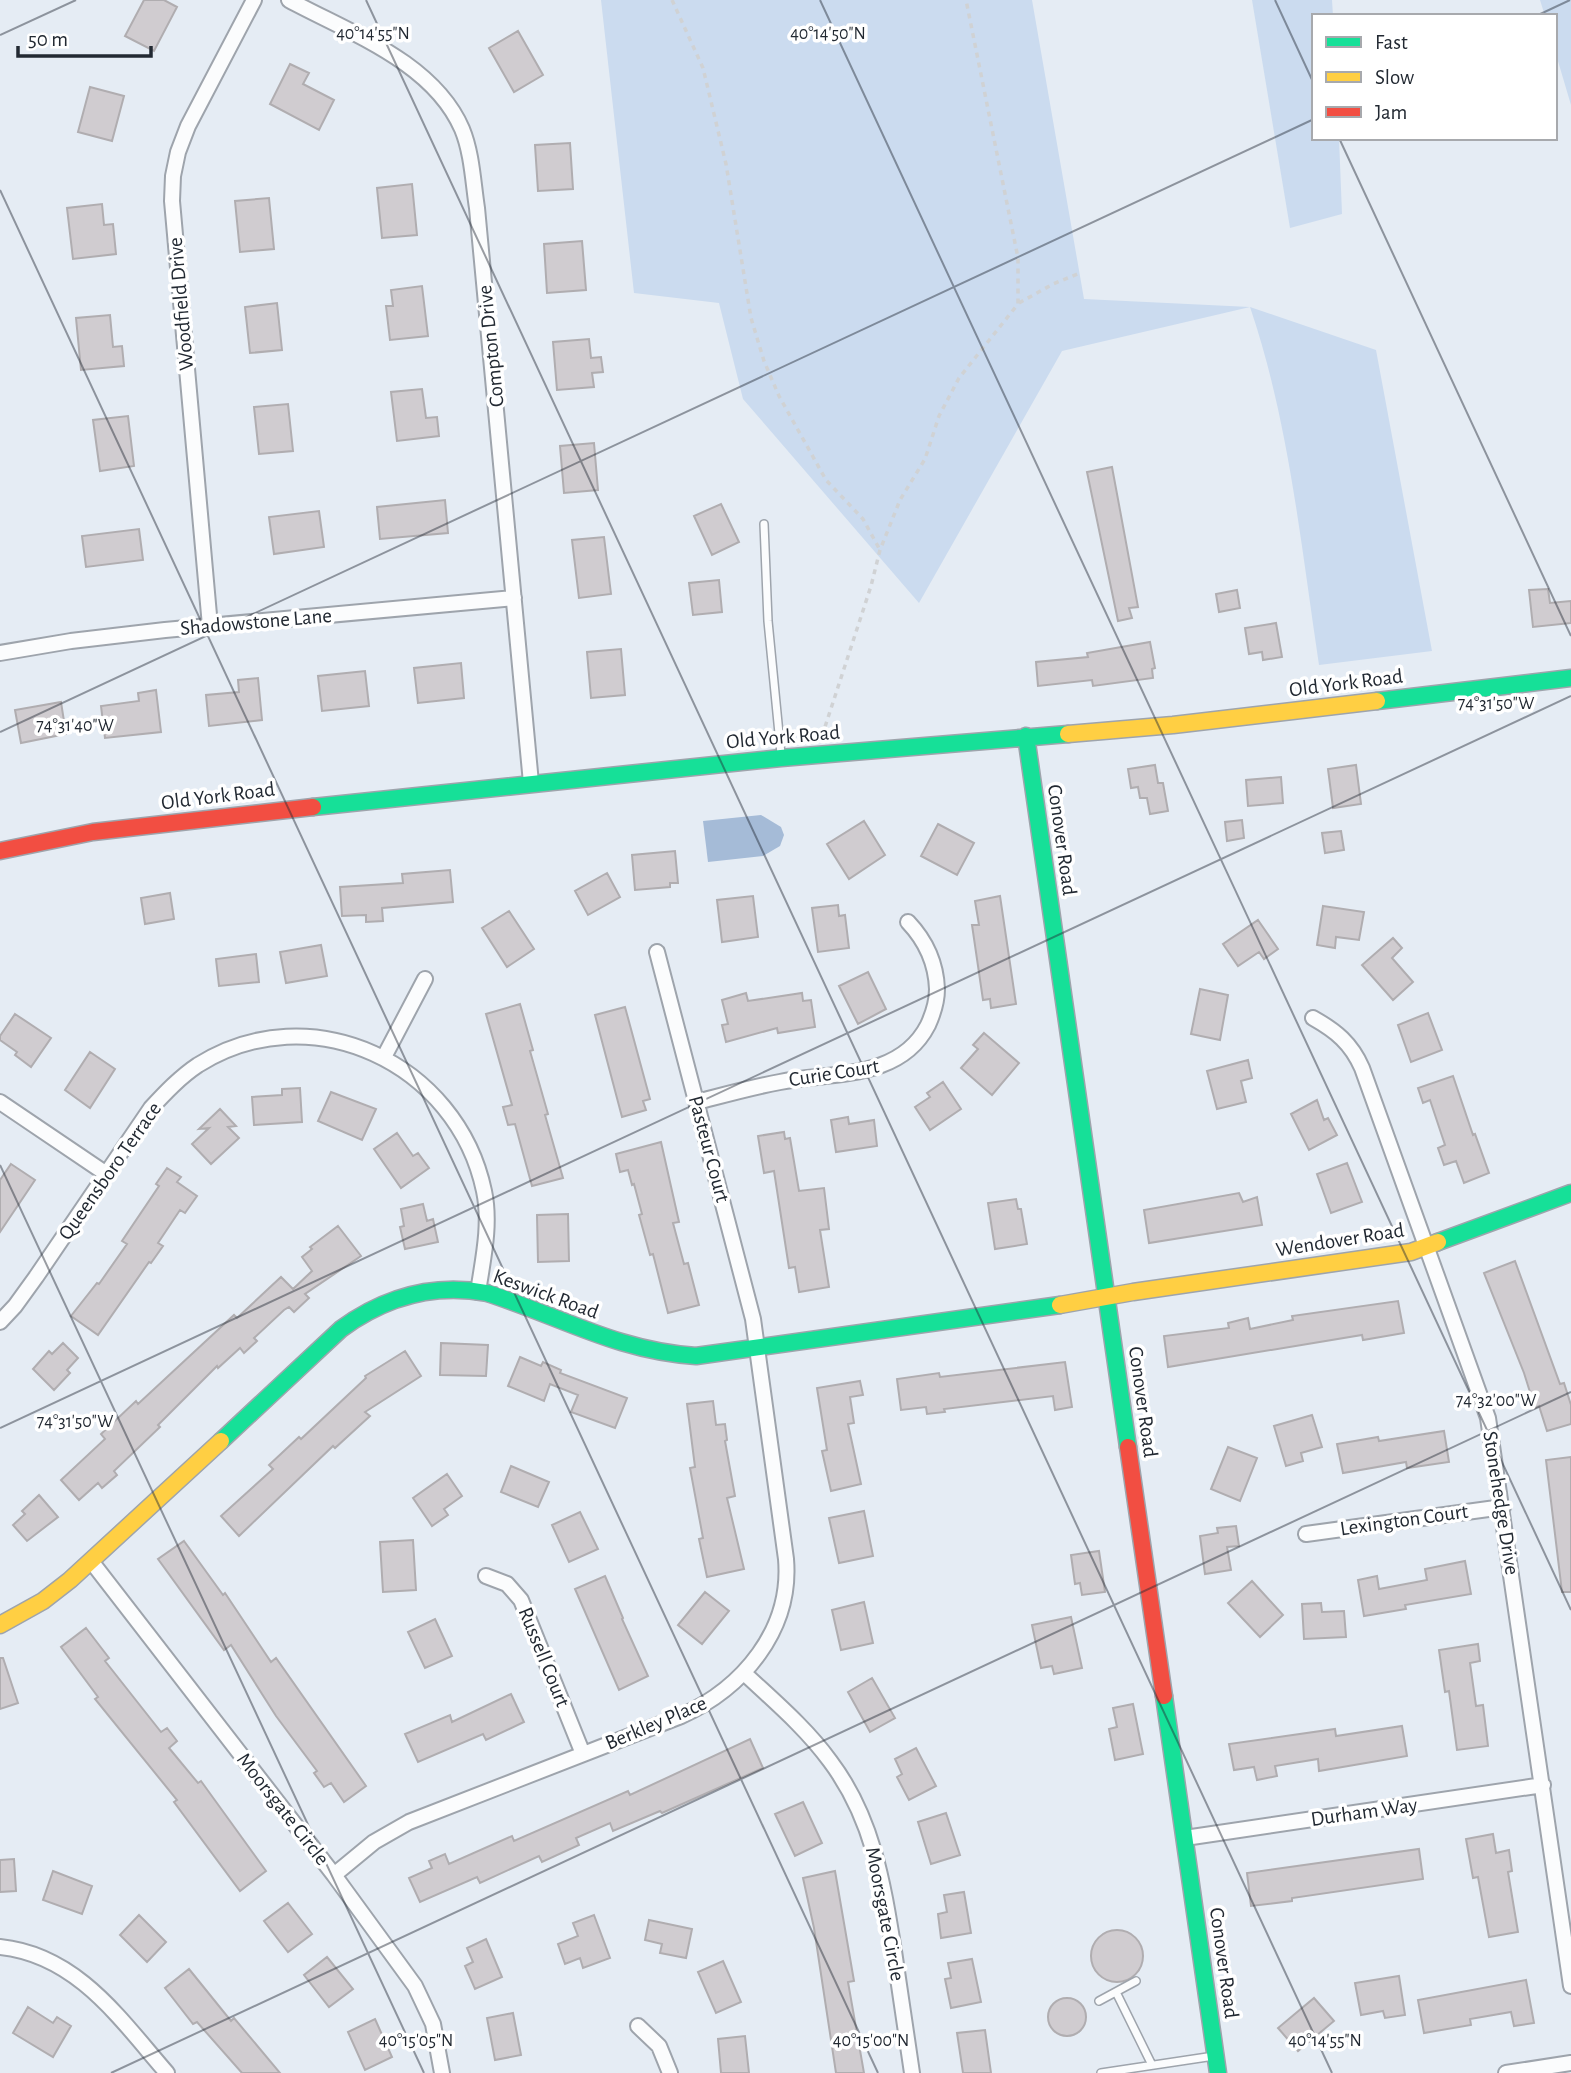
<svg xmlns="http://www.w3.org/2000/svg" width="1571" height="2073" font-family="'Alegreya Sans',sans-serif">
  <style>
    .green { fill: #cbdbef }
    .water { fill: #a5bbd7 }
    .building { fill: #d0ccd0; stroke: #b0adb0; stroke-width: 2 }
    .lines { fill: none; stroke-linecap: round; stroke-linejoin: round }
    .lane-casing { stroke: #9ea4ac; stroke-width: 10 }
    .street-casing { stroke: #9ea4ac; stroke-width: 18 }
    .fast-casing { stroke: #9ea4ac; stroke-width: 19 }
    .slow-casing { stroke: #9ea4ac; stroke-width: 19 }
    .jam-casing { stroke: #9ea4ac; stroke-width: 19 }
    .path { stroke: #d0d2d4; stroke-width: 3.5; stroke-dasharray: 5 5; stroke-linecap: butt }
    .lane { stroke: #fbfcfd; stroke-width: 7 }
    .street { stroke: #fbfcfd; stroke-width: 14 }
    .fast { stroke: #16e098; stroke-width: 16 }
    .slow { stroke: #ffcf43; stroke-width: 16 }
    .jam { stroke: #f24e42; stroke-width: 16 }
    .ticks { fill: none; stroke: #222932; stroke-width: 2; stroke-opacity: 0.45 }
    .labels { text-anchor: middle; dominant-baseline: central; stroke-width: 7; stroke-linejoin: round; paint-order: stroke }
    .street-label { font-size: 21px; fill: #222932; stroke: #fff }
    .ticks-label { font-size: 18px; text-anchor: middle; fill: #222932; stroke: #fff; stroke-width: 7; stroke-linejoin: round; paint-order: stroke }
  </style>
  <rect width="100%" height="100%" fill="#e5ecf4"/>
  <path class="green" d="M601 0H1032L1084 299 1250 307 1376 350 1432 651 1319 665C1301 546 1289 421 1250 307L1062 351 919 603 743 399 719 303 634 293Z
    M1252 0H1332L1333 16H1314V138H1339L1342 214 1290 228Z
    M1540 0H1571V105L1555 51V16H1545Z"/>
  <path class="water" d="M761 815 781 827 784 835 780 846 763 856 708 862 703 821Z"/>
  <path class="building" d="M144 0H164L177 7 154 51 125 36Z
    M518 31 543 75 514 92 489 48Z
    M290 64 309 73 303 84 334 100 319 130 270 104Z
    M90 87 124 96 112 141 78 132Z
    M570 143 573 189 538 191 535 145Z
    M412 184 417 235 382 238 377 188Z
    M269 198 274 249 240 252 235 201Z
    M102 204 104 225 113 224 116 254 73 259 67 208Z
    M582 241 586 290 547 293 544 244Z
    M422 286 428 336 390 340 386 306H393L391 290Z
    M277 303 282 350 250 353 245 307Z
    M110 315 113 347 122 346 124 366 81 370 76 318Z
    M589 339 591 358 601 357 603 372 592 373 594 387 557 390 553 342Z
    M422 389 426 418 437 417 439 436 397 441 391 392Z
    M288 404 293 451 259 454 254 407Z
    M128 416 134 466 100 471 93 420Z
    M594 443 598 490 564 493 560 446Z
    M1112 467 1138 607 1129 608 1132 618 1118 621 1087 472Z
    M445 500 448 533 380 539 377 507Z
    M721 504 739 542 712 555 694 516Z
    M319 511 324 547 274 554 269 517Z
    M139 529 143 560 86 567 82 536Z
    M604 537 611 594 579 598 572 540Z
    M719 580 722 612 693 615 689 583Z
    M1548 589 1550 603 1571 601V623L1533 627 1529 590Z
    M1237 590 1240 608 1219 612 1216 594Z
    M1276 623 1282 657 1263 660 1262 652 1249 654 1245 628Z
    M1150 642 1155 668 1152 669 1153 678 1093 686 1092 680 1038 686 1036 662 1088 657 1087 653Z
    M621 649 625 695 591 698 587 652Z
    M461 663 464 698 418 703 414 668Z
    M365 671 369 706 322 711 318 676Z
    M258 678 262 720 209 726 206 695 239 692 238 680Z
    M156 690 161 732 105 738 101 706 139 701 138 693Z
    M61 702 66 734 21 743 15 710Z
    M1155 765 1158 783H1163L1168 811 1150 814 1147 798H1140L1138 787 1131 788 1128 769Z
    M1356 765 1361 804 1333 808 1328 769Z
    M1281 777 1283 803 1248 806 1246 780Z
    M1242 820 1244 838 1227 841 1225 822Z
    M864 821 885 855 849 879 827 844Z
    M938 824 974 843 957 875 921 856Z
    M1341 831 1344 850 1325 853 1322 833Z
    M675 851 678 883H670V887L635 890 632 855Z
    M450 870 453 902 382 908 383 921 366 922V915L342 916 340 887 403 883 402 874Z
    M607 873 620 897 588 915 575 891Z
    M170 893 174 919 145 924 141 898Z
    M753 896 758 937 722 942 717 900Z
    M1000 896 1016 1004 991 1008 990 999 983 1000 972 925H979L975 901Z
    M838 905 839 916 845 915 849 948 818 952 812 908Z
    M1323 906 1364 912 1359 940 1336 937 1335 948 1317 945Z
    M509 911 534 949 507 967 482 928Z
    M1258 920 1278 949 1264 959 1259 952 1238 966 1223 944Z
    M1393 938 1402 948 1392 958 1413 982 1393 1000 1362 965Z
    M321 945 327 976 286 983 280 952Z
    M256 954 259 982 219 986 216 959Z
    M868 972 886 1009 858 1024 839 986Z
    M1200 989 1228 995 1220 1040 1191 1034Z
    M746 993 748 1001 802 993 803 1001 811 1000 815 1027 778 1033 777 1028 726 1042 722 1025 728 1024 722 1000Z
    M520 1004 533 1050 530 1051 548 1114 545 1115 563 1178 532 1186 515 1124 508 1125 503 1107 512 1105 486 1014Z
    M625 1007 650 1099 643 1101 646 1110 622 1117 595 1015Z
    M1428 1013 1442 1050 1411 1062 1398 1025Z
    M15 1014 51 1038 31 1067 15 1055 17 1052 0 1040V1036Z
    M984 1033 1019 1063 992 1095 961 1068 978 1049 973 1045Z
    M90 1052 115 1069 90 1108 65 1090Z
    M1248 1060 1252 1078 1241 1081 1246 1102 1217 1109 1207 1071Z
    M1453 1076 1473 1135 1475 1134 1489 1173 1464 1183 1456 1161 1444 1165 1438 1148 1445 1145 1430 1100 1423 1103 1418 1088Z
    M943 1082 961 1109 930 1130 915 1107 930 1097 927 1093Z
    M300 1088 302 1122 254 1125 252 1097 282 1095V1089Z
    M331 1092 376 1109 362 1140 318 1121Z
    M1317 1100 1324 1120 1328 1118 1337 1135 1309 1150 1291 1114Z
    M220 1109 236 1126 228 1127 239 1138 211 1164 192 1144 209 1128 199 1129Z
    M848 1117 849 1124 874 1120 877 1146 836 1152 831 1120Z
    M784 1132 785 1139 790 1138 799 1191 824 1188 829 1229 820 1230 829 1287 799 1292 795 1267 789 1268 774 1171 764 1173 758 1136Z
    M397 1133 413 1156 418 1153 429 1168 401 1188 374 1149Z
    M661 1142 679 1222 673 1223 684 1264 688 1263 699 1305 668 1313 653 1254 650 1255 639 1215 642 1214 634 1184 632 1185 628 1170 620 1172 616 1154Z
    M1347 1163 1362 1202 1331 1213 1317 1174Z
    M11 1164 35 1180 0 1232V1180Z
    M167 1168 181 1177 177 1182 197 1196 185 1213 180 1210 158 1243 163 1246 151 1263 149 1262 98 1335 71 1316 97 1283 99 1284 127 1244 122 1241 159 1186 156 1184Z
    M1239 1193 1243 1202 1257 1197 1262 1225 1149 1243 1144 1210Z
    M1016 1199 1018 1209H1021L1027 1244 995 1249 988 1203Z
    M423 1204 427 1221 433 1219 438 1242 405 1249 400 1227 404 1226 401 1209Z
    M568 1214 569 1261 538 1262 537 1215Z
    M338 1226 361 1256 305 1294 309 1298 294 1312 289 1307 284 1310 254 1338 257 1341 244 1353 240 1348 218 1368 217 1366 158 1425 160 1427 114 1471 117 1475 102 1488 98 1483 79 1500 61 1480 105 1439 101 1434 136 1401 138 1404 234 1315 237 1318 281 1277 293 1289 312 1271 302 1257 312 1249 310 1247Z
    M1515 1261 1560 1384 1564 1383 1571 1405V1424L1547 1431 1539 1406 1535 1408 1524 1373 1484 1273Z
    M1398 1301 1404 1333 1363 1340 1362 1335 1168 1367 1164 1336 1229 1328 1228 1323 1248 1318 1250 1329 1293 1320 1292 1316Z
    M63 1343 78 1358 67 1370 70 1373 54 1390 33 1369 49 1351 52 1354Z
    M441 1343 488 1345 486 1376 440 1375Z
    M405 1351 421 1376 365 1412 370 1416 335 1448 333 1446 239 1536 221 1516 273 1469 269 1465 299 1437 301 1439 366 1378 365 1376Z
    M520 1357 541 1366 543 1362 561 1370 560 1373 627 1398 615 1428 571 1412 578 1395 550 1384 544 1401 508 1386Z
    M1065 1362 1072 1407 1055 1410 1053 1396 944 1409 945 1412 927 1414 926 1407 901 1410 897 1379 939 1373 940 1377Z
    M860 1381 863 1395 850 1397 854 1423 848 1424 861 1484 831 1491 822 1451 827 1450 817 1388Z
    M713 1401 716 1425 725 1424 727 1440 725 1441 735 1496 727 1498 744 1569 707 1577 699 1539 703 1538 690 1468 695 1467 687 1404Z
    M1312 1415 1322 1447 1301 1453 1303 1461 1286 1466 1274 1426Z
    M1444 1431 1449 1462 1407 1468 1406 1462 1343 1473 1337 1444 1378 1437 1379 1441Z
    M1228 1447 1257 1458 1240 1501 1211 1489Z
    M1571 1457V1592H1562L1546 1460Z
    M511 1466 549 1482 538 1507 501 1492Z
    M447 1474 462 1496 444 1509 448 1515 432 1526 413 1498Z
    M39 1495 58 1517 27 1541 13 1525 25 1514 22 1511Z
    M864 1511 873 1556 839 1563 829 1518Z
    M580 1512 598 1549 569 1562 552 1525Z
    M1236 1526 1239 1546 1227 1547 1231 1570 1205 1574 1200 1536 1218 1533 1217 1528Z
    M413 1540 416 1590 383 1592 380 1542Z
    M184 1541 223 1595 225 1593 271 1662 276 1658 366 1786 344 1802 331 1783 324 1787 314 1773 317 1771 276 1716 231 1645 224 1650 158 1559Z
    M1099 1551 1105 1592 1082 1595 1080 1583 1075 1584 1071 1555Z
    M1465 1561 1471 1594 1405 1605 1406 1609 1364 1616 1358 1580 1377 1576 1379 1589 1427 1580 1425 1569Z
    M605 1576 623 1618 622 1619 648 1676 619 1690 575 1589Z
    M1252 1581 1283 1615 1260 1637 1228 1603Z
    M705 1592 729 1611 702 1644 678 1625Z
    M864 1602 873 1643 841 1650 832 1610Z
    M1321 1603 1322 1612 1344 1611 1346 1637 1304 1639 1302 1604Z
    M1071 1617 1082 1668 1054 1674 1052 1666 1041 1668 1032 1625Z
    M435 1619 452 1656 425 1668 408 1632Z
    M86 1628 109 1658 105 1661 161 1732 167 1728 177 1741 169 1748 198 1783 201 1781 266 1871 240 1891 174 1802 177 1800 95 1699 98 1697 61 1647Z
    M1478 1644 1480 1661 1470 1663 1476 1706 1483 1705 1488 1746 1457 1750 1449 1691 1445 1692 1439 1650Z
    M0 1658H3L18 1703 0 1709Z
    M872 1678 895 1718 870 1732 848 1692Z
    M511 1694 524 1722 486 1740 483 1734 418 1762 405 1734 450 1715 452 1722Z
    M1133 1704 1143 1754 1115 1760 1109 1729 1117 1727 1113 1708Z
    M1402 1726 1407 1756 1319 1771 1318 1759 1275 1766 1277 1776 1257 1780 1254 1767 1234 1770 1229 1744 1335 1729 1336 1736Z
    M750 1739 763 1768 662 1813 660 1811 613 1831 610 1823 576 1838 579 1845 542 1862 539 1856 480 1883 477 1877 420 1902 409 1878 432 1868 429 1861 445 1854 449 1864 512 1836 514 1841 628 1791 630 1795Z
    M916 1748 936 1786 909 1800 897 1777 902 1774 895 1759Z
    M803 1802 822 1843 795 1856 775 1814Z
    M946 1813 960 1855 931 1864 918 1822Z
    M1493 1834 1496 1853 1509 1850 1512 1871 1508 1872 1518 1932 1489 1937 1478 1877 1473 1878 1466 1839Z
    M1419 1849 1423 1879 1292 1898V1901L1251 1906 1247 1873Z
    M14 1859 16 1891 0 1892V1860Z
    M53 1871 92 1886 82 1914 43 1900Z
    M835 1871 854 1981 848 1982 864 2073H836L814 1928 803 1878Z
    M964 1892 971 1933 941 1938 938 1914 947 1912 944 1895Z
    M288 1903 312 1934 288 1952 264 1921Z
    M139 1915 166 1942 147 1962 120 1935Z
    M594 1915 610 1958 583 1968 580 1958 565 1964 558 1944 578 1936 573 1923Z
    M649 1920 692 1929 686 1958 660 1953 662 1944 645 1940Z
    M1091 1956a26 26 0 1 1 52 0a26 26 0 1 1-52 0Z
    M486 1939 502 1977 475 1989 465 1966 473 1962 467 1948Z
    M327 1957 353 1989 329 2007 304 1975Z
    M972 1959 981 2002 951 2008 945 1979 951 1978 948 1963Z
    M723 1961 741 2002 716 2013 698 1972Z
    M189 1969 231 2021 234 2018 280 2073H242L197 2022 193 2024 165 1988Z
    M1399 1976 1405 2015 1385 2018 1383 2011 1361 2015 1355 1983Z
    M1526 1980 1534 2023 1514 2026 1511 2012 1470 2019 1471 2025 1424 2033 1418 2000Z
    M1048 2017a19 19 0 1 1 38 0a19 19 0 1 1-38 0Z
    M1314 1998 1334 2021 1298 2051 1278 2028Z
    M28 2007 53 2023 57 2017 71 2026 53 2057 13 2033Z
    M513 2013 521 2055 495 2060 487 2018Z
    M375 2019 392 2057 365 2070 348 2032Z
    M985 2030 991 2073H963L957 2033Z
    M745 2036 749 2073H721L718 2039Z"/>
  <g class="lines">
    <defs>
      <path id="lane" d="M764 524 768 621 781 754
        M1116 1992 1152 2065
        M1099 2001 1136 1981
        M1101 2073 1214 2056"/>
      <path id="street" d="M289 0C350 33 433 62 462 129 472 153 473 182 477 208L531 783
        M210 626 172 201 173 176 178 152 188 126 254 0
        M0 653 71 641 165 630 514 598
        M1313 1018C1336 1031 1351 1043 1362 1068L1488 1418 1571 1986
        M384 1057 425 979
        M0 1102 105 1173
        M697 1102C724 1095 752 1087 780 1082 832 1072 900 1080 928 1025 933 1014 937 1002 937 989 936 963 926 941 908 922
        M0 1322 15 1306 36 1277 151 1108C165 1093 180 1077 198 1065 311 994 457 1063 484 1191 491 1224 483 1259 478 1292
        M1306 1534 1503 1507
        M91 1561 334 1875 415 1986 433 2024 442 2073
        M486 1576 507 1584 521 1600 583 1754
        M744 1673C774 1701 806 1728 830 1761 873 1818 883 1883 894 1951 900 1992 906 2032 912 2073
        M1185 1838 1543 1785
        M334 1875 374 1842 409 1822 681 1716C743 1688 792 1630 786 1559L753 1319 657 952
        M0 1947C77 1955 120 2019 167 2073
        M638 2026 659 2046 670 2073
        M1506 2073 1571 2063"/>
      <path id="fast" d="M1377 701 1571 678
        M1026 736 1128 1447
        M313 807 781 758 1068 734
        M1438 1242 1571 1193
        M221 1441 341 1329C385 1297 433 1283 487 1293 560 1316 617 1351 696 1356L1060 1305
        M1164 1696 1218 2073"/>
      <path id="slow" d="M1068 734 1173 725 1377 701
        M1060 1305 1133 1292 1411 1252 1438 1242
        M0 1625 43 1601 70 1580 221 1441"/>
      <path id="jam" d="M0 851 93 832 313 807
        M1128 1447 1164 1696"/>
    </defs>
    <use href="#lane" class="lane-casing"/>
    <use href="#street" class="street-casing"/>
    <use href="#fast" class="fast-casing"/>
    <use href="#slow" class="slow-casing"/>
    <use href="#jam" class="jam-casing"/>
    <path class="path" d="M672 0 703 68 726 164 751 318 764 361 779 396 826 480 863 519 880 550
      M1019 303 1053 284 1080 273
      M822 736 871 586 880 550 900 500 925 459 939 416 959 378 1018 304V258L966 0"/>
    <use href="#lane" class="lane"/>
    <use href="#street" class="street"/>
    <use href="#fast" class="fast"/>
    <use href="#slow" class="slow"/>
    <use href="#jam" class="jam"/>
  </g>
  <path class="ticks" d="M366 0 1332 2073M820 0 1571 1610M1275 0 1314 84M1536 16 1570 0M0 35 76 0M1339 138 1571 636M0 190 878 2073M0 732 1314 119M0 1165 424 2073M0 1428 1571 696M111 2073 1571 1392"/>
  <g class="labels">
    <g class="street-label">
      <text transform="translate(181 304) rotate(-95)">Woodfield Drive</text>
      <text transform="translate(491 346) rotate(-96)">Compton Drive</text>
      <text transform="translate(256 622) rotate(-5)">Shadowstone Lane</text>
      <text transform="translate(1346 683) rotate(-7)">Old York Road</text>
      <text transform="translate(783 737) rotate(-5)">Old York Road</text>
      <text transform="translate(218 796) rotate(-7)">Old York Road</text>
      <text transform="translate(1062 840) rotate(82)">Conover Road</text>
      <text transform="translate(834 1073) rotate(-9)">Curie Court</text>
      <text transform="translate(709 1149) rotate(75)">Pasteur Court</text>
      <text transform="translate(110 1171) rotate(-55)">Queensboro Terrace</text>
      <text transform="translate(1340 1240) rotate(-9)">Wendover Road</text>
      <text transform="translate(546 1294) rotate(20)">Keswick Road</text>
      <text transform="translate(1143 1402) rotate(82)">Conover Road</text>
      <text transform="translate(1501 1503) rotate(81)">Stonehedge Drive</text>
      <text transform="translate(1404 1520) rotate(-8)">Lexington Court</text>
      <text transform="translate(544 1657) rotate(68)">Russell Court</text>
      <text transform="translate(656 1723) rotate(-23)">Berkley Place</text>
      <text transform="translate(283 1809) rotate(52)">Moorsgate Circle</text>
      <text transform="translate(1364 1812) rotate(-8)">Durham Way</text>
      <text transform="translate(885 1914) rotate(79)">Moorsgate Circle</text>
      <text transform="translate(1224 1963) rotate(82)">Conover Road</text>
    </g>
  </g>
  <g class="ticks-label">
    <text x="373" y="39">40°14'55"N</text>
    <text x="828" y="39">40°14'50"N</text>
    <text x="1496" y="709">74°31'50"W</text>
    <text x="75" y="731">74°31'40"W</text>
    <text x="1496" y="1406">74°32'00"W</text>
    <text x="75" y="1427">74°31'50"W</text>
    <text x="416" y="2046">40°15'05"N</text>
    <text x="871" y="2046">40°15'00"N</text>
    <text x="1325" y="2046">40°14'55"N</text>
  </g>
  <rect x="1312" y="14" width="245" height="126" fill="#ffffff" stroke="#a7a9ad" stroke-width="2"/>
  <rect x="1326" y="37" width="35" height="10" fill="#16e098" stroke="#a7a9ad" stroke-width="2"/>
  <text x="1375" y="49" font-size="21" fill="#222932">Fast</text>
  <rect x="1326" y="72" width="35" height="10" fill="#ffcf43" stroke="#a7a9ad" stroke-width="2"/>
  <text x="1375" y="84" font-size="21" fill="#222932">Slow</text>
  <rect x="1326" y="107" width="35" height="10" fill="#f24e42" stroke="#a7a9ad" stroke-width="2"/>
  <text x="1375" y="119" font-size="21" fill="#222932">Jam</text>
  <path d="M18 46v10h133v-10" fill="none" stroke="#222932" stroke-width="3.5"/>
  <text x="28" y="46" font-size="21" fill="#222932" stroke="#ffffff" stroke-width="5" paint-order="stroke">50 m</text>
</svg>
